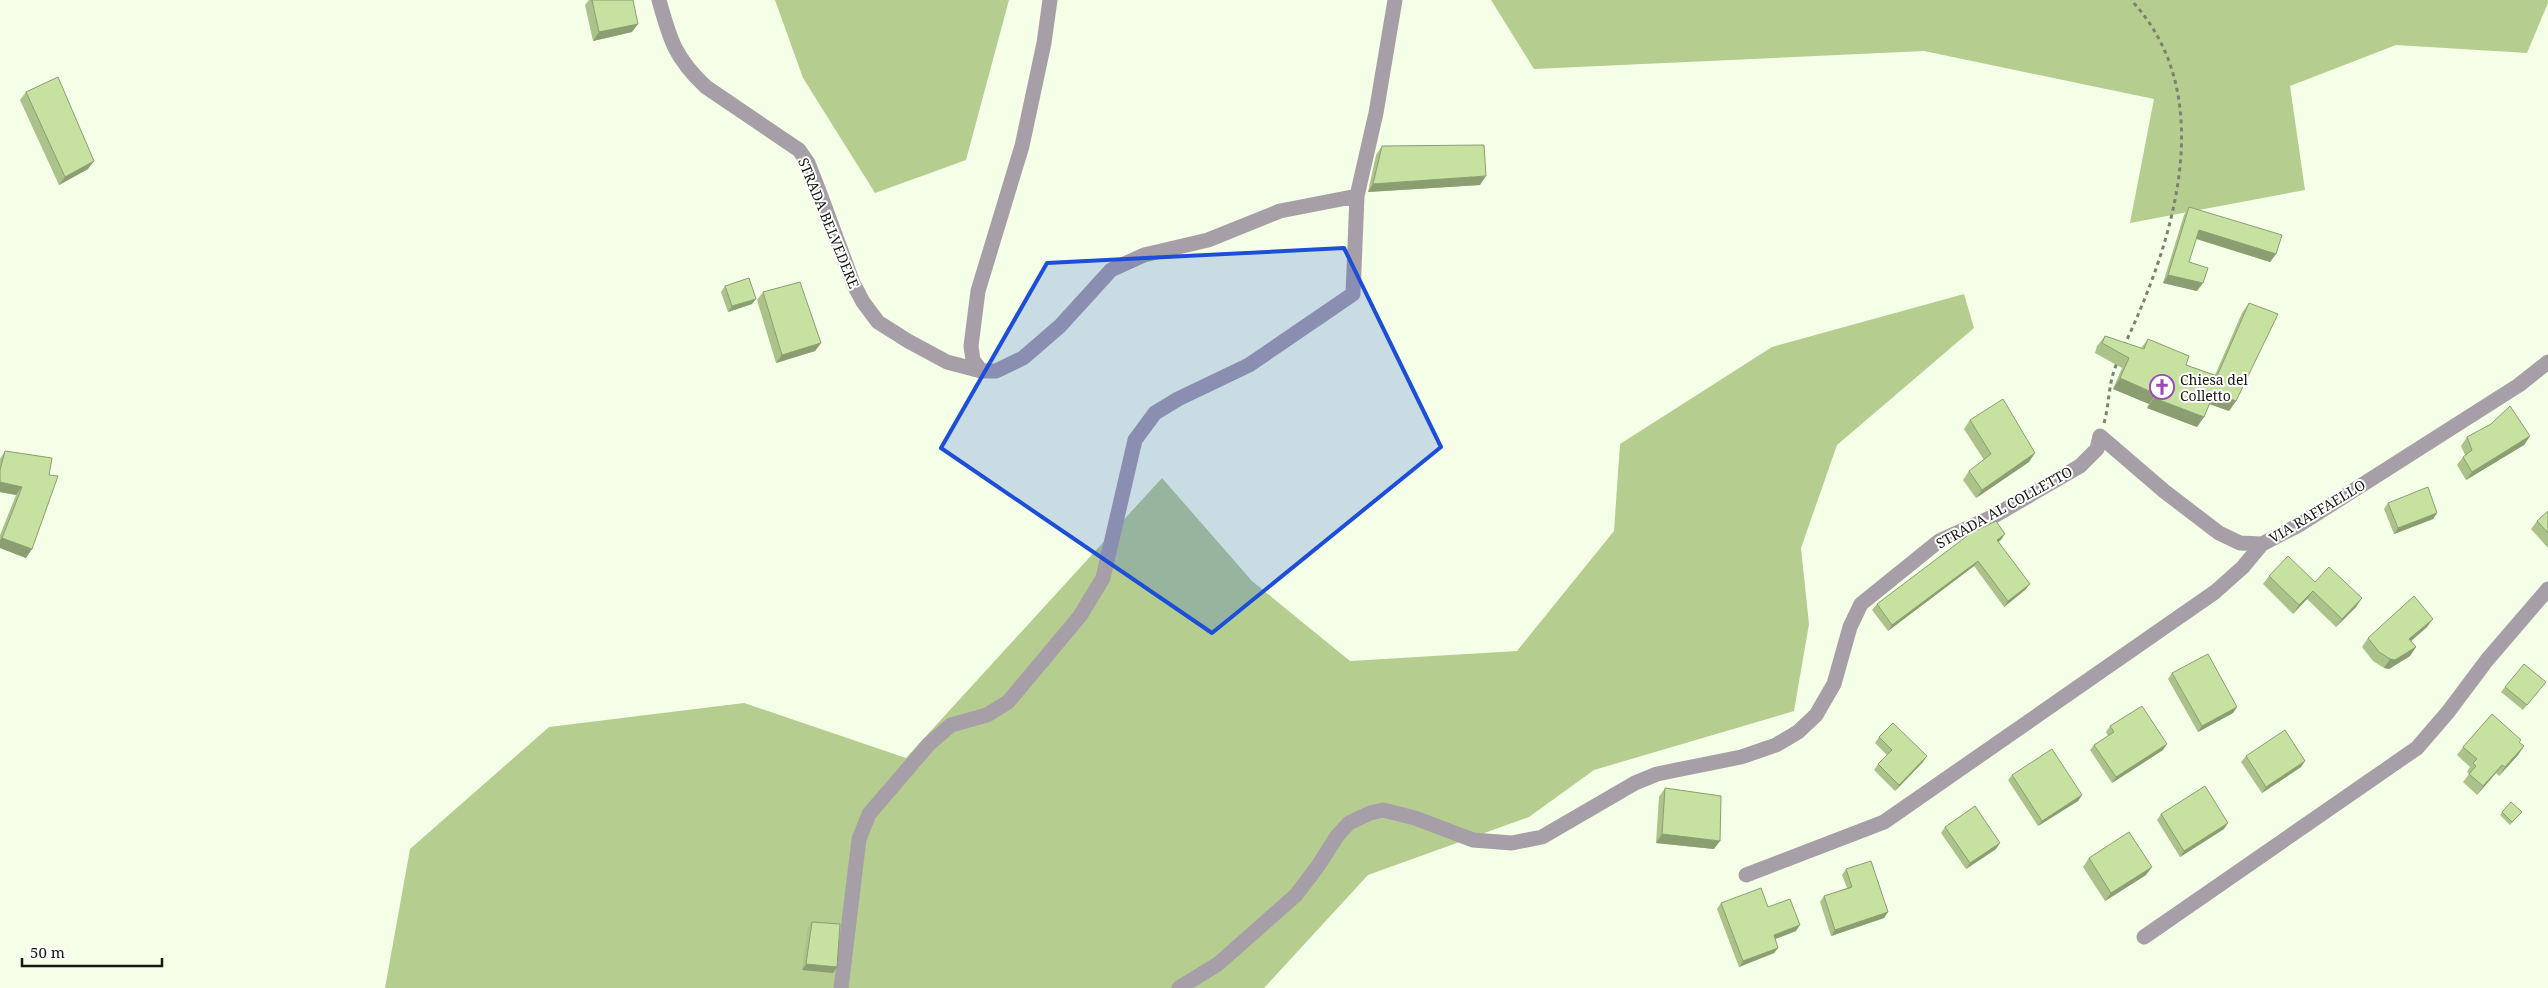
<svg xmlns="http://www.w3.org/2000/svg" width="2548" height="988" font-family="'Noto Serif',serif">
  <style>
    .forest { fill: #b5ce90 }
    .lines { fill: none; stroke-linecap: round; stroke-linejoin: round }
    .path { stroke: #7c8272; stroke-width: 3; stroke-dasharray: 4 4; stroke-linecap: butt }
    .minor { stroke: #a69fa8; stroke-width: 15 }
    .wall { fill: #abc28a }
    .shaded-wall { fill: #8b9e71 }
    .building { fill: #c7e1a1; stroke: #8b9e71 }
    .marked { fill: #1d4ed8; fill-opacity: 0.2; stroke: #1d4ed8; stroke-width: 4; stroke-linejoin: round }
    .labels { text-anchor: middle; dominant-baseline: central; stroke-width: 4; stroke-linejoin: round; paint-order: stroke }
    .street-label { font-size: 14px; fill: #151810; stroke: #fff }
    .poi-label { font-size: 14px; fill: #151810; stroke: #fff; text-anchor: start }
  </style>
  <rect width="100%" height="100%" fill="#f5ffe7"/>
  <path class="forest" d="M775 0H1009L966 160 875 193 803 78Z
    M1491 0H2548V3L2527 53 2396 45 2290 86 2305 190 2130 223 2154 99 1924 51 1534 69Z
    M1964 294 1974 328 1837 445 1801 548 1809 624 1794 711 1594 770 1529 817 1368 875 1264 988H385L410 849 549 727 744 703 906 758 1162 478 1252 581 1350 661 1517 651 1614 531 1620 444 1772 347Z"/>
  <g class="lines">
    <path class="path" d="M2124 346C2173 242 2221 96 2131 0
      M2104 423C2110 402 2108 381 2118 361"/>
    <path class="minor" d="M659 0C670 40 675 58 706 87L799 150 808 163 819 191 853 283 863 302 878 322 908 341 947 362 981 371H996L1023 358 1060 326 1111 270 1144 255 1208 240 1280 211 1357 196
      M981 371 973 360 971 346 978 291 1022 146 1044 43 1050 0
      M1746 875 1884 822 2215 592 2243 567 2262 544
      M2144 937 2417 748 2448 712 2487 660 2548 589
      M841 988 859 839 869 814 929 744 951 725 987 715 1008 702 1080 616 1103 578 1135 440 1155 413 1178 399 1249 365 1353 294 1357 196 1376 113 1395 0
      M1179 988 1218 964 1296 895 1318 866 1337 836 1349 823 1370 813 1383 810 1415 818 1473 840 1512 843 1542 837 1635 783 1657 774 1741 757 1776 745 1798 732 1816 715 1834 684 1850 627 1861 604 1939 541 1994 516 2080 466 2097 449 2100 436 2164 491 2219 533 2240 543 2262 544 2299 525 2519 385 2548 362"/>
  </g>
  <path class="wall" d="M589 0H633L632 32 593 41 585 5Z
    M26 92 88 169 59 185 20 100Z
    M1382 146 1480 185 1368 192 1376 155Z
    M2189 207 2276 254 2270 262 2196 239 2189 262 2197 291 2163 283 2184 215Z
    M725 286 752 304 728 312 721 292Z
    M763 292 821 343 815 351 776 363 757 300Z
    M2249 303 2236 401 2229 411 2209 404 2204 417 2197 427 2147 408 2149 404 2113 389 2122 368 2095 353 2097 346 2105 336 2141 348 2148 339 2186 365 2215 375 2242 313Z
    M1970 420 2029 462 1976 498 1963 480 1969 471 1984 460 1964 429Z
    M2530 436 2524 445 2466 480 2457 465 2463 457 2465 455 2461 446 2467 437Z
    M5 451 52 458 26 558 0 548V535L16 495 0 492V459Z
    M2388 503 2437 513 2433 519 2394 534 2384 509Z
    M2548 511V548L2531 529 2537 521Z
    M2001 540 1998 542 2030 584 2025 590 2004 607 1974 566 1888 631 1872 610 1877 604Z
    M2269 576 2315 582 2356 607 2336 627 2307 599 2293 614 2263 584Z
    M2427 627 2411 641 2416 647 2410 656 2389 669 2384 668 2373 661 2362 647 2368 638Z
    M2172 673 2237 707 2233 713 2198 732 2168 679Z
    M2546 682 2523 710 2501 692 2505 687Z
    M2110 726 2163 750 2112 783 2090 750 2094 745 2108 736 2106 732Z
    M1879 737 1923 762 1895 791 1874 770 1878 764 1887 755 1875 743Z
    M2519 743 2524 746 2518 755 2499 776 2496 773 2477 795 2463 782 2469 774 2467 772 2470 767 2457 755 2463 747Z
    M2246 756 2301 767 2262 793 2241 762Z
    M2012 775 2082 795 2078 801 2038 826 2008 780Z
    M1665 788 1714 849 1656 843 1659 797Z
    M2502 812H2522L2510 825 2500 815Z
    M2161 814 2224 829 2180 857 2157 820Z
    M1945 827 1996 849 1966 869 1941 833Z
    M2089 858 2146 875 2105 901 2083 867Z
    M1846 869 1888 912 1884 918 1831 936 1820 902 1824 896 1847 888 1842 875Z
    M1721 903 1768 907 1796 931 1775 939 1778 948 1774 953 1739 967 1717 909Z
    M812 922 837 967 833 973 802 970 808 928Z"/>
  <path class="shaded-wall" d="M638 24 632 32 593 41 599 32Z
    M94 161 88 169 59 185 65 177Z
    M1486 176 1480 185 1368 192 1373 184Z
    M2199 230 2276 254 2270 262 2194 238Z
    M2168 275 2203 283 2197 291 2163 283Z
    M756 299 752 304 728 312 732 306Z
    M821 343 815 351 776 363 782 355Z
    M2120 378 2156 394 2149 404 2113 389Z
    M2214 393 2236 401 2229 411 2207 403Z
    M2154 398 2204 417 2197 427 2147 408Z
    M2530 436 2524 445 2466 480 2472 472Z
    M2035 453 2029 462 1976 498 1982 490Z
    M0 482 22 487 16 495 0 492Z
    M2437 513 2433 519 2394 534 2398 528Z
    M2005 534 2001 540 1993 546 1997 540Z
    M2 538 32 549 26 558 0 548V540Z
    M1978 561 1974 566 1888 631 1892 625Z
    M2030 584 2025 590 2004 607 2008 601Z
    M2313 591 2307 599 2293 614 2299 605Z
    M2362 598 2356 607 2336 627 2342 619Z
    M2433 619 2427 627 2403 648 2409 639Z
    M2416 647 2410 656 2389 669 2384 668 2390 659Z
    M2237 707 2233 713 2198 732 2202 726Z
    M2167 744 2163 750 2112 783 2116 777Z
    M2524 746 2518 755 2499 776 2505 767Z
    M1927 756 1923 762 1895 791 1899 785Z
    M2305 761 2301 767 2262 793 2266 787Z
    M2502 765 2496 773 2477 795 2483 786Z
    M2082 795 2078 801 2038 826 2042 821Z
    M2228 823 2224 829 2180 857 2184 851Z
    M1662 834 1720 841 1714 849 1656 843Z
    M2000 843 1996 849 1966 869 1970 863Z
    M2152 867 2146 875 2105 901 2111 893Z
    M1888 912 1884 918 1831 936 1835 930Z
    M1800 925 1796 931 1770 941 1774 935Z
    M1778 948 1774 953 1739 967 1743 961Z
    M806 964 837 967 833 973 802 970Z"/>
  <path class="building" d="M592 0H633L638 24 599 32Z
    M58 77 94 161 65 177 26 92Z
    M1484 145 1486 176 1373 184 1382 146Z
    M2189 207 2282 235 2276 254 2199 230 2189 262 2208 268 2203 283 2168 275Z
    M749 278 756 299 732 306 725 286Z
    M800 282 821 343 782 355 763 292Z
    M2249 303 2278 314 2236 401 2214 393 2204 417 2154 398 2156 394 2120 378 2129 358 2102 343 2105 336 2144 349 2148 339 2189 356 2186 365 2217 376Z
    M2003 399 2035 453 1982 490 1969 471 1991 454 1970 420Z
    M2510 406 2530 436 2472 472 2463 457 2472 450 2467 437 2491 424Z
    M5 451 52 458 49 475 58 476 32 549 2 538 22 487 0 482V470Z
    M2428 487 2437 513 2398 528 2388 503Z
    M2548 511V533L2537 521Z
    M1996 521 2005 534 1997 540 2030 584 2008 601 1978 561 1892 625 1877 604 1971 533Z
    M2288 556 2315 582 2329 567 2362 598 2342 619 2313 591 2299 605 2269 576Z
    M2414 596 2433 619 2409 639 2416 647 2395 660 2390 659 2379 652 2368 638Z
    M2208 654 2237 707 2202 726 2172 673Z
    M2524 664 2546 682 2527 705 2505 687Z
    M2142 706 2167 744 2116 777 2094 745 2114 732 2110 726Z
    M2492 714 2521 740 2519 742 2524 746 2505 767 2502 765 2483 786 2469 774 2476 766 2473 763 2477 759 2463 747Z
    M1893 723 1927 756 1899 785 1878 764 1892 750 1879 737Z
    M2285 730 2305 761 2266 787 2246 756Z
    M2052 749 2082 795 2042 821 2012 775Z
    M2205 786 2228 823 2184 851 2161 814Z
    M1665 788 1721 796 1720 841 1662 834Z
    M2511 802 2522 812 2512 822 2502 812Z
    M1975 806 2000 843 1970 863 1945 827Z
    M2129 832 2152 867 2111 893 2089 858Z
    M1871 861 1888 912 1835 930 1824 896 1852 887 1846 869Z
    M1761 888 1768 907 1790 899 1800 925 1774 935 1778 948 1743 961 1721 903Z
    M812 922 840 924 837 967 806 964Z"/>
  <path class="marked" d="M1344 248 1441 447 1212 633 941 448 1047 263Z"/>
  <defs>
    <symbol id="church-ring" viewBox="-11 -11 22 22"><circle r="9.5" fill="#fff" stroke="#9b47b5" stroke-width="1.5"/><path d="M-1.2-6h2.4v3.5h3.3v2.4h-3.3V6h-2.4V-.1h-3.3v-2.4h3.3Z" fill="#9b47b5"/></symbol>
  </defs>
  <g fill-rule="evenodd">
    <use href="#church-ring" x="2148" y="373" width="28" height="28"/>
  </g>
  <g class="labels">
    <g class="street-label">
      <text transform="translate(829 223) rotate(68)">STRADA BELVEDERE</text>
      <text transform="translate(2004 507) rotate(-29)">STRADA AL COLLETTO</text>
      <text transform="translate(2317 511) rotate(-31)">VIA RAFFAELLO</text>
    </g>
    <g class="poi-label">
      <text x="2180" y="379">Chiesa del<tspan x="2180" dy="16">Colletto</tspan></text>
    </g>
  </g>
  <path d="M22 958v8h140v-8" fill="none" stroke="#151810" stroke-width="2.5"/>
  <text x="30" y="958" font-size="15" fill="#151810" stroke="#ffffff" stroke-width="4" paint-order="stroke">50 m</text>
</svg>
